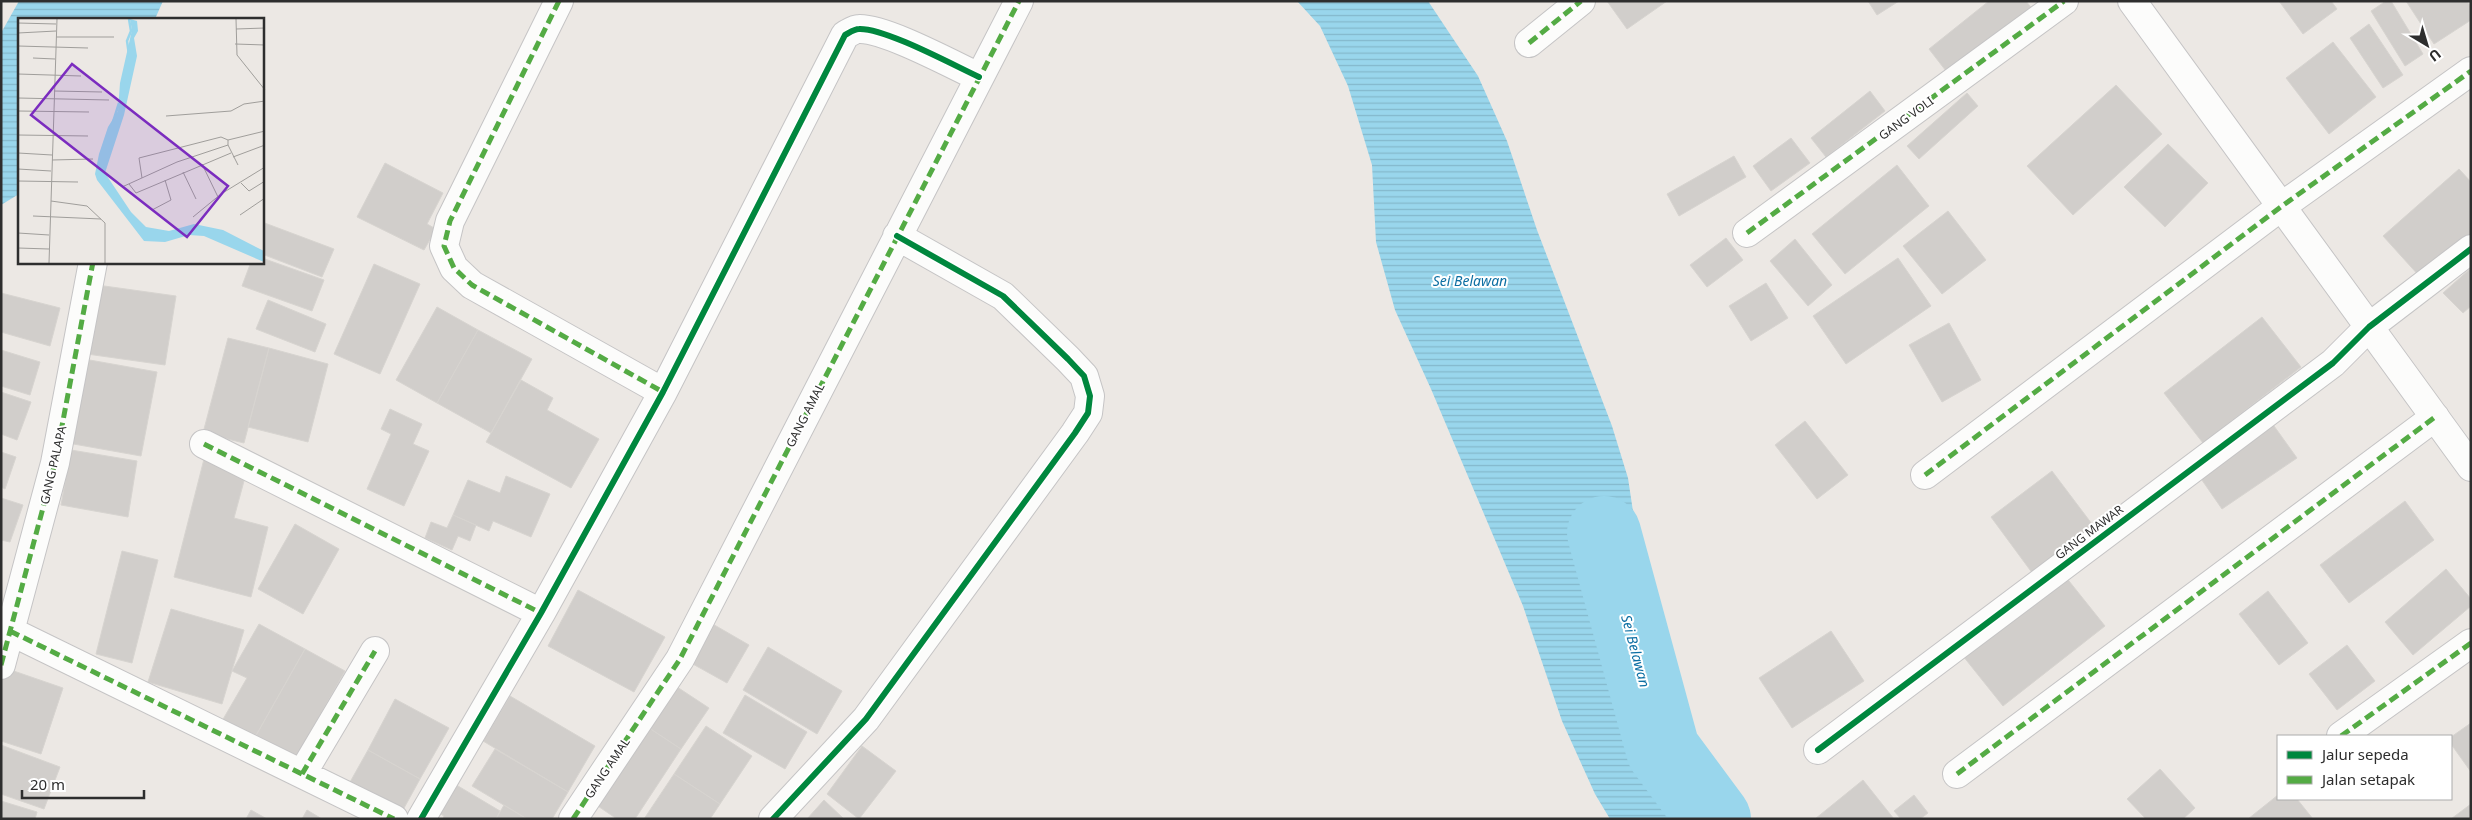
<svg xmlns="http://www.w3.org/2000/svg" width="2472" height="820" font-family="'Noto Sans',sans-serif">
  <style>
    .water { fill: url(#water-rules) }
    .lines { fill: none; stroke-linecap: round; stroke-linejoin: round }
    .river { stroke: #99d6ec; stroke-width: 74 }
    .building { fill: #d1cecb; stroke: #d7d4d0 }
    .minor-casing { stroke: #c5c4c5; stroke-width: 30 }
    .tertiary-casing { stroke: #c5c4c5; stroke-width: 30 }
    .minor { stroke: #fcfcfb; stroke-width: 28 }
    .tertiary { stroke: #fcfcfb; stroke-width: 28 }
    .quiet { stroke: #54ab44; stroke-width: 5; stroke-dasharray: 10 5; stroke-linecap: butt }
    .cycleway-casing { stroke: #fff; stroke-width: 9 }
    .cycleway { stroke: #00873e; stroke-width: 6 }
    .labels { text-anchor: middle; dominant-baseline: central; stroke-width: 4; stroke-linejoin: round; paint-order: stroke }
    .street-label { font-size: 12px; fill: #2e2e2e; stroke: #fff }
    .water-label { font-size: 14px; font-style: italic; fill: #0d6fa3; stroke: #fff }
    .inset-river { fill: none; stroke: #99d6ec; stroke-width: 2.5 }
    .inset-road { fill: none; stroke: #a09e9b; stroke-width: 1 }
    .view { fill: #7b2cbf; fill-opacity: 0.15; stroke: #7b2cbf; stroke-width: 2.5 }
    .inset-edge { fill: none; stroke: #2e2e2e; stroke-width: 2.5 }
  </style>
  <defs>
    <pattern id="water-rules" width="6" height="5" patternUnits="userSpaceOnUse" patternTransform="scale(1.25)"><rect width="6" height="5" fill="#99d6ec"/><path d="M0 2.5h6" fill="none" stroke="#84b8cb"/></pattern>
  </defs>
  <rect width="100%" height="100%" fill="#ece8e4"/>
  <path class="water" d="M19 1H163L155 19H19V194L1 205V33Z
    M1297 1H1428L1478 76 1507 141 1537 230 1612 426 1628 478 1637 538 1630 658 1645 714 1695 790 1717 819H1610L1595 794 1562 721 1523 606 1431 389 1395 310 1376 242 1372 165 1348 86 1320 26Z"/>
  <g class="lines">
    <path class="river" d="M1604 533 1663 750 1714 819"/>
  </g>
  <path class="building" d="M1607 1H1667L1627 29Z
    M1868 1H1899L1877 15Z
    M1989 1H2026L2036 14 1953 80 1929 49Z
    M2279 1H2331L2337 9 2303 34Z
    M2386 1H2391L2423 54 2405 66 2371 11Z
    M2406 1H2467L2471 7V20L2434 44Z
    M2369 24 2403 75 2383 88 2350 38Z
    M2333 42 2376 97 2329 134 2286 78Z
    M2116 85 2162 134 2073 215 2027 166Z
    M1870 91 1885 111 1826 157 1811 138Z
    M1967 93 1978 106 1919 159 1907 146Z
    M1791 138 1810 163 1771 191 1753 166Z
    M2168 144 2208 183 2165 227 2124 187Z
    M1734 156 1746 177 1679 216 1667 194Z
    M385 163 443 193 427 224 436 229 424 250 357 217Z
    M1897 165 1929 206 1845 274 1812 234Z
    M2459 169 2471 182V234L2421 278 2383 236Z
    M1948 211 1986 260 1942 294 1903 246Z
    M262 222 334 249 322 277 262 254Z
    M1726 238 1743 260 1707 287 1690 265Z
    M1795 239 1832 285 1808 306 1770 261Z
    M262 258 324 280 312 311 242 286 251 262H262Z
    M1898 258 1931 306 1846 364 1813 316Z
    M374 264 420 284 380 374 334 354Z
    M2471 268V306L2463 313 2443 293Z
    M1766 283 1788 318 1751 341 1729 306Z
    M97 285 176 296 165 365 87 354Z
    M1 293 60 308 50 346 1 332Z
    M268 300 326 324 315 352 256 329Z
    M437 307 478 330 437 403 396 380Z
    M2262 317 2301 367 2203 443 2164 393Z
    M1949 323 1981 380 1942 402 1909 345Z
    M478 330 532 359 491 433 437 403Z
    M228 338 269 348 244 443 203 433Z
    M269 348 328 364 308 442 248 427Z
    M1 350 40 362 30 395 1 386Z
    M84 359 157 372 141 456 68 443Z
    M521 380 553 398 547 410 599 439 571 488 486 442Z
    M1 392 31 402 17 440 1 434Z
    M390 409 422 424 413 444 429 451 404 506 367 489 391 434 381 429Z
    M2269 419 2297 458 2222 509 2195 470Z
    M1805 421 1848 475 1817 499 1775 445Z
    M71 450 137 461 128 517 61 505Z
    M1 452 16 457 5 489 1 487Z
    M204 459 247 470 234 518 268 527 251 597 174 577Z
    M2052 471 2095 528 2033 574 1991 517Z
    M506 476 550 494 531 537 493 521 489 531 453 515 468 480 500 493Z
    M1 498 23 505 10 542 1 540Z
    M2405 501 2434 540 2349 603 2320 565Z
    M453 515 476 525 470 541 458 536 452 550 425 538 431 522 447 528Z
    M295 524 339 549 303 614 258 589Z
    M122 551 158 560 132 663 96 654Z
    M2446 569 2471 599V606L2413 655 2385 622Z
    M2065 576 2105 626 2003 706 1963 656Z
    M578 590 665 637 634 692 548 646Z
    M2268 591 2308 643 2279 665 2239 614Z
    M171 609 244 630 222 704 148 682Z
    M704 619 749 645 727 683 682 658Z
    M259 624 305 649 254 739 222 721 247 678 232 671Z
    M1831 631 1864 681 1792 728 1759 678Z
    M2347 645 2375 681 2337 710 2309 674Z
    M768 647 842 691 817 734 743 690Z
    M305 649 345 671 294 761 254 739Z
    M5 668 63 688 41 754 1 741V679Z
    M668 681 709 708 681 749 640 722Z
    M745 695 807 732 785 769 723 733Z
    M510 696 595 746 568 792 483 741Z
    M395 699 449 728 420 779 368 750Z
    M640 722 681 749 635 819H617L589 800Z
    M2471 723V772L2451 744V737Z
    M706 726 752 756 720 804 674 774Z
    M1 745 60 767 44 809 1 794Z
    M862 746 896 771 859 819 827 794Z
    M495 749 568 792 552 819H527L472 786Z
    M368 750 420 779 398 819 345 791Z
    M2160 769 2195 808 2183 819H2146L2127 799Z
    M674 774 720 804 710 819H644Z
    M1863 780 1894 819H1815Z
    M453 783 500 811 496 819H443L444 816 436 811Z
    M1914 795 1928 813 1920 819H1901L1894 811Z
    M2278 795V799H2297L2313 819H2248Z
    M824 800 844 819H807Z
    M1 801 37 812 35 819H1Z
    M2471 804V819H2451Z
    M504 805 527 819H496Z
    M251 810 267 819H246Z
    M307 810 322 819H302Z"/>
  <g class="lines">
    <defs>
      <path id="minor" d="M559 1 450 221 444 246 454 268 472 285 663 392
        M1529 43 1581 1
        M1747 233 2064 1
        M204 444 541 613
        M1925 475 2282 206 2471 71
        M10 631 394 819
        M1 665 55 463 93 262
        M2341 736 2471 643
        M1818 750 2333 363 2369 327 2471 249
        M302 774 375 651
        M1957 774 2435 417
        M421 819 541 613 663 392 845 35C849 33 854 29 859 29 885 28 953 65 979 77
        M573 819 680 659 1019 1
        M773 819 866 719 1075 433 1088 413 1090 396 1084 376 1068 359 1003 296 897 236"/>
      <path id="tertiary" d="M2132 1 2471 467"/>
    </defs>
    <use href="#minor" class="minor-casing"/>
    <use href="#tertiary" class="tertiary-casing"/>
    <use href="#minor" class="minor"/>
    <use href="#tertiary" class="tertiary"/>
    <path class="quiet" d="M559 1 450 221 444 246 454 268 472 285 663 392
      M1529 43 1581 1
      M1747 233 2064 1
      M204 444 541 613
      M1925 475 2282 206 2471 71
      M10 631 394 819
      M1 665 55 463 93 262
      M2341 736 2471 643
      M302 774 375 651
      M1957 774 2435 417
      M573 819 680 659 1019 1"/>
    <defs>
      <path id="cycleway" d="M1818 750 2333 363 2369 327 2471 249
        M421 819 541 613 663 392 845 35C849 33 854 29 859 29 885 28 953 65 979 77
        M773 819 866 719 1075 433 1088 413 1090 396 1084 376 1068 359 1003 296 897 236"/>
    </defs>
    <use href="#cycleway" class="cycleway-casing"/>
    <use href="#cycleway" class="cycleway"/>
  </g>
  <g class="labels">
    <g class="street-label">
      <text transform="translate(1906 118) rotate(-36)">GANG VOLI</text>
      <text transform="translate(805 415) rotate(-63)">GANG AMAL</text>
      <text transform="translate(53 465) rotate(-77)">GANG PALAPA</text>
      <text transform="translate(2089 532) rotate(-37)">GANG MAWAR</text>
      <text transform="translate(607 768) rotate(-56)">GANG AMAL</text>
    </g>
    <g class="water-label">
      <text x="1470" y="280">Sei Belawan</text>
      <text transform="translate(1636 651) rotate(75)">Sei Belawan</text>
    </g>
  </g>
  <g transform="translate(18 18)">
    <rect width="246" height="246" fill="#ece8e4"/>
    <path d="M112 1 119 3 120 13 116 20 119 38 106 97 87 155 113 194 128 209 151 213 176 206 205 212 246 233V244L186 218 171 217 147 224 126 223 79 162 77 156 81 136 90 109 100 93 102 65 114 12Z" fill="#99d6ec"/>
    <path class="inset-river" d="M111 1 113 13 109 23 111 37M95 104 101 85"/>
    <path class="inset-road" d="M218 1 219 37 247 72M0 5 38 6M218 11 247 10M0 15 38 13M38 19H96M217 26 247 27M0 28 70 30M15 40 37 41M0 56 63 58M36 73 84 74M0 80 91 82M0 93 71 94M148 98 213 93 226 86 247 83M0 117 70 118M210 127 220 147M0 135 34 137M215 139 247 127M34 142 75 141M184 146 200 179M0 151 33 153M165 154 178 181M124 160 121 140 203 119 210 122M0 163 60 164M223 165 231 173 247 163M111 166 118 175 213 135M104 169 159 144 210 127V122L247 113M33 183 69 188 87 205V245M134 192 153 182 147 162M222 197 247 180M15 198 83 201M175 199 203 176 247 149M0 215 31 217M0 230 31 231M31 245 39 1"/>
    <path class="view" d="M54 46 210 168 169 219 13 97Z"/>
    <rect width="246" height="246" class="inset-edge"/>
  </g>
  <rect width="2472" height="820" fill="none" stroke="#2e2e2e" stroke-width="5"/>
  <rect x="2277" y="735" width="175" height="65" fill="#ffffff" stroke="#ababab"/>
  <rect x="2287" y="751" width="25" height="8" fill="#00873e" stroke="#ababab"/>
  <text x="2322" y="760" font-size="15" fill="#2e2e2e">Jalur sepeda</text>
  <rect x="2287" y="776" width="25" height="8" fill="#54ab44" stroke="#ababab"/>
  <text x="2322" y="785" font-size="15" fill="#2e2e2e">Jalan setapak</text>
  <g transform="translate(2427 45) rotate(142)" stroke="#ffffff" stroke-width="4" paint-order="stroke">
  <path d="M0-4L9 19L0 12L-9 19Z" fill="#2e2e2e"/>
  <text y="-8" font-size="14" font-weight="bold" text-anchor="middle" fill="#2e2e2e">U</text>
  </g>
  <path d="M22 790v8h122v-8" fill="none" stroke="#2e2e2e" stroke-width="2.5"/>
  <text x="30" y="790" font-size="15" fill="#2e2e2e" stroke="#ffffff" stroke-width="4" paint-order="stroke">20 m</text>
</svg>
